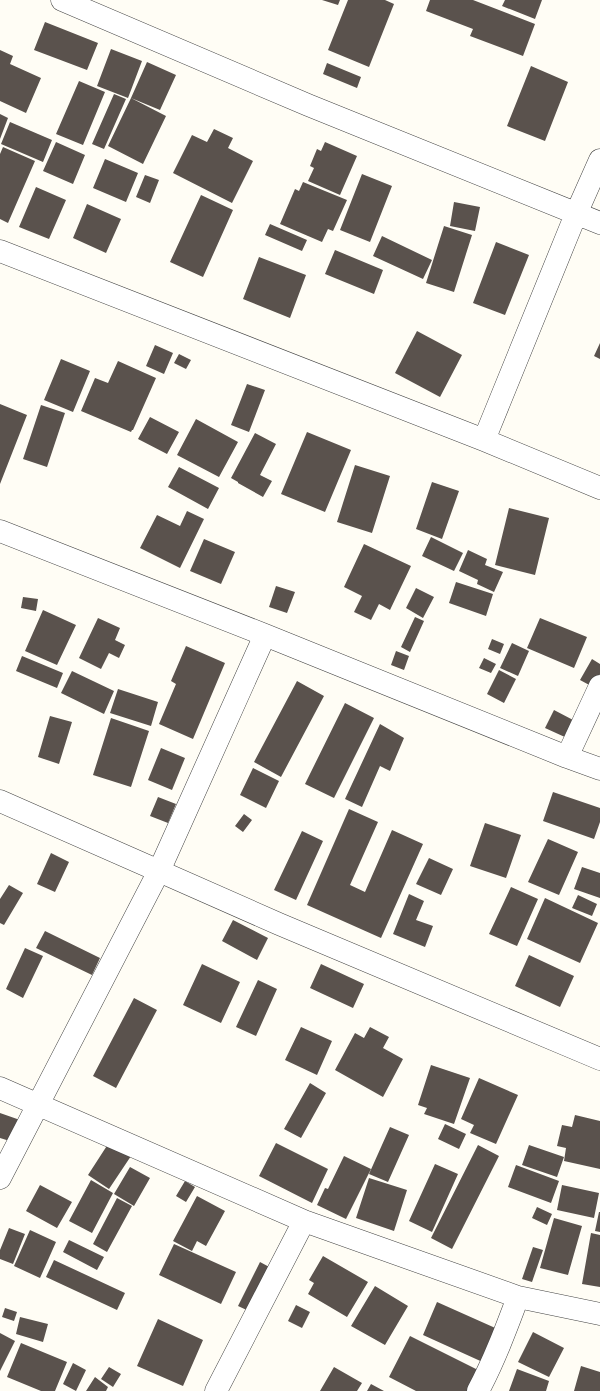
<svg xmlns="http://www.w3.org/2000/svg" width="600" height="1391" font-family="'Noto Serif',serif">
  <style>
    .building { fill: #5a524d }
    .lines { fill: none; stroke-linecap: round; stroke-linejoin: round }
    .minor-casing { stroke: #444; stroke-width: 23 }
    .minor { stroke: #fff; stroke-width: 22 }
  </style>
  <rect width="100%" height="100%" fill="#fffdf5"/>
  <path class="building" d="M322 0H340L338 5Z
    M348 0H385L394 4 369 67 328 50Z
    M430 0H473L535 24 523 56 470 36 473 29 426 11Z
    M505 0H542L535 19 502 6Z
    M45 22 98 43 87 70 34 50Z
    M111 49 142 61 128 98 97 86Z
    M0 50 13 56 10 64 41 78 26 113 0 101Z
    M147 62 176 75 160 110 131 98Z
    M327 63 361 77 357 88 323 74Z
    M531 66 568 82 545 141 507 126Z
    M79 81 105 92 83 145 56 134Z
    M114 94 126 99 104 149 92 144Z
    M131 98 166 116 143 164 108 146Z
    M0 114 8 118 0 139Z
    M10 122 52 140 43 162 1 144Z
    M214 129 233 138 228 148 253 161 232 203 173 173 192 135 207 142Z
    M56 142 85 155 73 184 43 171Z
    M325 142 357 156 340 195 308 181 314 168 310 166 317 149 321 151Z
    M3 147 35 161 8 223 0 219V154Z
    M105 159 138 173 126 202 93 188Z
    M362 174 392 186 370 242 340 230Z
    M145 175 159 180 150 203 136 197Z
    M303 182 347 200 333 231 328 229 322 242 280 224 295 189 299 191Z
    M36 187 66 200 49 239 19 227Z
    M201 195 233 210 203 277 170 262Z
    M454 202 480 207 475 231 450 226Z
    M87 204 121 219 106 253 73 238Z
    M270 224 307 240 302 251 265 235Z
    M444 226 472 235 454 292 426 283Z
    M382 236 432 260 423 279 373 256Z
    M496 242 529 255 505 315 473 303Z
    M335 250 383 270 374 294 325 274Z
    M259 257 306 275 290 318 243 299Z
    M417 331 462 355 440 397 395 373Z
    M600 343V359L594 356Z
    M155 345 173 353 164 374 146 366Z
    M179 354 191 360 186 369 174 363Z
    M61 359 90 371 73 412 44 400Z
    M118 361 156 378 133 430H132L131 432 81 411 95 378 108 383Z
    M247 384 265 390 249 432 231 425Z
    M0 404 27 415 0 484Z
    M41 405 65 413 47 467 23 459Z
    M150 417 179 432 167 454 138 439Z
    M196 419 238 442 219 477 177 455Z
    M307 432 351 450 325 512 281 494Z
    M255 433 276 444 260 475 272 481 263 497 238 483V482L231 478Z
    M355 465 390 476 372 533 337 522Z
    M179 467 219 488 208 509 168 487Z
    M432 482 459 491 442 539 416 529Z
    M509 508 549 518 535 575 495 565Z
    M187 511 204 519 180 568 140 548 157 515 180 526Z
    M431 537 463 553 454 571 422 556Z
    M204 539 235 552 221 584 190 571Z
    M364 544 411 566 390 610 379 604 371 620 354 612 362 596 344 587Z
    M468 550 487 559 485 565 503 572 494 592 477 584 478 580 459 571Z
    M456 582 493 594 486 616 449 603Z
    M276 586 295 592 287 613 269 607Z
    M416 588 434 597 423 618 406 608Z
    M23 597 38 599 36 611 21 608Z
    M43 610 76 625 57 665 25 651Z
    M415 617 424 621 410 652 401 647Z
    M98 618 120 628 115 640 125 645 119 658 109 653 101 669 79 658Z
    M540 618 587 637 574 668 527 648Z
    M492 639 504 644 500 654 488 649Z
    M512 643 529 651 518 676 500 668Z
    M186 646 225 663 193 739 159 724 176 684 171 681Z
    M396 651 409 656 404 670 391 665Z
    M22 656 63 673 57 688 16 671Z
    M484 658 496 664 491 673 479 668Z
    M592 659 600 664V674L593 687 580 680Z
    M499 670 516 679 504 703 487 694Z
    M72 671 114 691 104 714 61 693Z
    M297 681 324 696 281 777 254 762Z
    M118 689 158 702 151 726 110 713Z
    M345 703 374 718 334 798 305 784Z
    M554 710 575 721 567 738 545 728Z
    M50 716 72 722 59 764 38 757Z
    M111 718 149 731 131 787 93 775Z
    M380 724 404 738 390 771 380 766 362 807 345 799Z
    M161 748 185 758 172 790 148 780Z
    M253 768 279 781 266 808 240 795Z
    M553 792 600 808V822L594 839 543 821Z
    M158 797 176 804 168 823 150 816Z
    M349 809 378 822 350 885 365 892 392 830 423 844 381 938 307 905Z
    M244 814 252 820 243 832 235 826Z
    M485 823 521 835 506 878 470 866Z
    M302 831 323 841 296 900 274 890Z
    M548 839 578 852 559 895 528 882Z
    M51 853 69 862 55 892 37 884Z
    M429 858 453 869 441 895 416 884Z
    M582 867 600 873V898L574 889Z
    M9 885 23 893 4 925 0 923V899Z
    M511 887 538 899 517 946 489 934Z
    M409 894 424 901 416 920 433 926 425 947 393 934Z
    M578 895 597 904 592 916 572 908Z
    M545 898 598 923 580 963 527 939Z
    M233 920 268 938 257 960 222 941Z
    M45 931 100 958 92 975 36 948Z
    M25 948 43 956 23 998 6 989Z
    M529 955 574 976 560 1007 515 986Z
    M202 964 240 982 221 1023 183 1005Z
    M321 964 364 984 353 1008 310 988Z
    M258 980 277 989 256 1036 236 1027Z
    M134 998 157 1010 116 1088 93 1076Z
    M301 1027 332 1041 317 1075 285 1060Z
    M370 1027 389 1037 383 1048 403 1059 383 1097 335 1070 355 1033 364 1038Z
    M431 1065 470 1078 454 1124 424 1114 427 1108 418 1105Z
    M479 1078 518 1095 496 1144 470 1133 474 1125 461 1119Z
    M310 1083 326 1093 301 1138 284 1129Z
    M0 1113 20 1120 13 1142 0 1138Z
    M575 1115 600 1121V1169L564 1161 566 1148 557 1146 562 1125 572 1127Z
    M445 1124 466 1134 459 1149 438 1139Z
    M390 1127 409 1135 388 1182 369 1174Z
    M110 1141 131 1156 109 1189 88 1175Z
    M276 1143 328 1169 312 1203 259 1176Z
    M478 1145 499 1156 452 1249 431 1238Z
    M529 1145 564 1157 557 1177 522 1165Z
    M344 1156 371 1169 346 1219 317 1205 325 1188 328 1189Z
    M435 1164 458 1174 432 1232 409 1221Z
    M516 1165 559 1181 551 1203 508 1187Z
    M130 1167 150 1178 134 1206 114 1194Z
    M369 1178 407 1190 394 1231 356 1218Z
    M91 1180 113 1193 92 1233 69 1221Z
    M185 1181 195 1187 186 1202 176 1196Z
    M40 1185 72 1202 57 1228 26 1211Z
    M562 1185 599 1193 594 1218 557 1210Z
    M197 1196 225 1211 206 1246 197 1241 192 1251 173 1241Z
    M117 1198 132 1206 107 1252 93 1244Z
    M537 1207 552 1214 547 1225 532 1218Z
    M599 1212H600V1232L595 1231Z
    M554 1218 582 1226 568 1275 540 1268Z
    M9 1228 25 1234 13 1264 0 1259V1250Z
    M30 1230 56 1242 40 1278 14 1266Z
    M591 1233 600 1235V1287L582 1284Z
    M69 1240 104 1257 97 1270 63 1252Z
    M174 1244 236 1272 221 1304 159 1275Z
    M533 1247 543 1250 532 1282 522 1279Z
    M323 1256 368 1282 347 1317 308 1294 314 1283 309 1280Z
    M54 1260 125 1293 117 1310 46 1277Z
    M260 1262 273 1269 251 1312 238 1306Z
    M375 1286 408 1306 385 1345 351 1326Z
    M437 1302 502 1331 487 1364 423 1335Z
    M296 1305 310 1312 302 1328 288 1321Z
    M5 1308 17 1312 14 1321 2 1317Z
    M20 1317 48 1324 43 1342 16 1334Z
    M158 1319 203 1340 183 1386 137 1366Z
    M533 1332 564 1348 549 1377 518 1362Z
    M0 1333 15 1341 0 1371Z
    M410 1336 478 1370 467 1391H416L389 1377Z
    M21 1343 67 1362 55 1391H41L7 1377Z
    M73 1363 86 1370 76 1391 63 1384Z
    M581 1366 600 1372V1391H574Z
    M109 1367 121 1374 113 1387 101 1379Z
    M334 1367 362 1383 357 1391H320Z
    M517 1369 549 1381 546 1391H509Z
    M95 1377 108 1387 106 1391H86Z
    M371 1384 384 1391H367Z"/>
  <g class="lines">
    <defs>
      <path id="minor" d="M62 0 308 105 600 223
        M0 251 484 440 600 488
        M484 440 576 214 600 160
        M0 531 265 635 567 757 600 769
        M265 635 159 871 279 924 600 1059
        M567 757 600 686
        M0 801 159 871 0 1178
        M0 1088 304 1221 518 1297 600 1314
        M216 1391 304 1221
        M478 1391C494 1361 506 1329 518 1297"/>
    </defs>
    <use href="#minor" class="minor-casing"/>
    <use href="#minor" class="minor"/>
  </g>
</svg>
